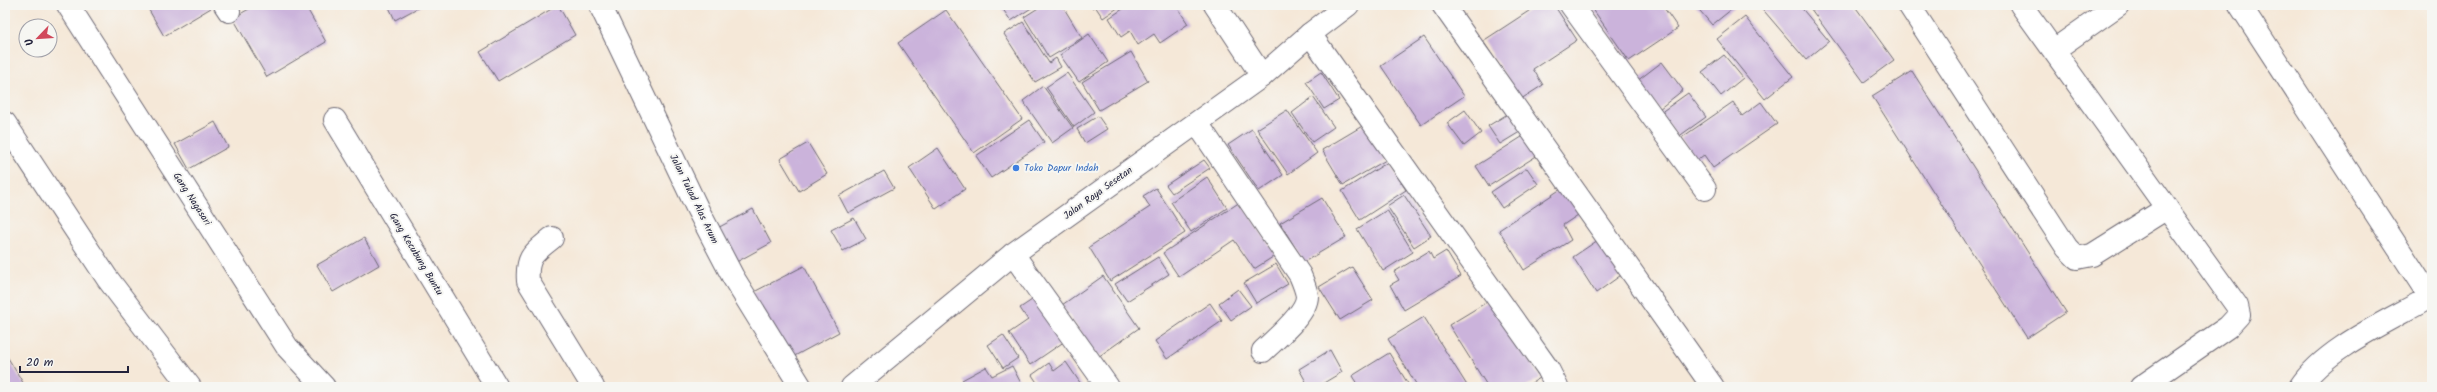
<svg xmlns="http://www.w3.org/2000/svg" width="2437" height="392" font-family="Kalam,sans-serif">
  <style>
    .building { fill: #cbb3db }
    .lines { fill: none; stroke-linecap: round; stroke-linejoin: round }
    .minor-casing { stroke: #6c6772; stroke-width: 24 }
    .secondary-casing { stroke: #6c6772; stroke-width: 24 }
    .minor { stroke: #fff; stroke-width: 22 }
    .secondary { stroke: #fff; stroke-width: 22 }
    .shop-dot { fill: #3f7fe0; stroke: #f6f6f2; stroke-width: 1.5 }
    .labels { text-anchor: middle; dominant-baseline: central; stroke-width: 4; stroke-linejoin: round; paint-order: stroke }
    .shop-label { font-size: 10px; fill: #366cbe; stroke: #f6f6f2; text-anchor: start }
    .street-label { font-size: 10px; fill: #22223b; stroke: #f6f6f2 }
  </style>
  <rect width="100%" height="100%" fill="#f6f6f2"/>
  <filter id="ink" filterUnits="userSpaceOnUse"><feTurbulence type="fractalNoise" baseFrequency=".025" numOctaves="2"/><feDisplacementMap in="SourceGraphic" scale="8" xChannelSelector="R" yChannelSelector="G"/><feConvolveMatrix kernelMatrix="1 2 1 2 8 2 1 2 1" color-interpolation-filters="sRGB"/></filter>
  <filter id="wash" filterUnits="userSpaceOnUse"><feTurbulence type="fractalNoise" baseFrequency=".012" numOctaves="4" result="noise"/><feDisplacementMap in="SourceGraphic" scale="16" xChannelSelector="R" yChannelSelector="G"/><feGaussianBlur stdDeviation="0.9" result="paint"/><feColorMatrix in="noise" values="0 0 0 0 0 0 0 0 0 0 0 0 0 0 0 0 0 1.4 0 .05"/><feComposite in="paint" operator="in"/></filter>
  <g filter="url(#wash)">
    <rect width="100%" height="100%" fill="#f5e8d8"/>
    <g id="blocks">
      <path class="building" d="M146 5H209L211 8 164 36Z
        M256 5H305L326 42 267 77 233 18Z
        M388 5H423L395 20Z
        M558 5 575 35 498 81 480 52Z
        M1000 5H1036L1011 21Z
        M1043 5H1062L1082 38 1049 58 1024 17Z
        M1090 5H1122L1103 18 1095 6 1092 8Z
        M1129 5H1176L1188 24 1160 43 1154 34 1138 45 1130 31 1121 37 1109 18Z
        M1538 5H1554L1577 40 1533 69 1543 85 1521 99 1483 41Z
        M1590 5H1662L1678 28 1629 61Z
        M1695 5H1737L1712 25Z
        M1759 5H1799L1829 41 1806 60Z
        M1808 5H1854L1894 60 1864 82Z
        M946 10 1022 119 974 153 898 43Z
        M1745 17 1793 77 1765 99 1717 39Z
        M1023 22 1049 63 1056 58 1061 67 1035 82 1004 34Z
        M1089 34 1108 62 1079 82 1060 55Z
        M1424 37 1464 96 1421 125 1381 66Z
        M1131 52 1148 81 1099 110 1082 82Z
        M1724 55 1743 78 1721 96 1702 72Z
        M1662 62 1683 90 1659 109 1637 81Z
        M1912 71 2066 312 2027 338 1872 96Z
        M1321 72 1339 100 1324 109 1306 82Z
        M1067 73 1094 112 1074 127 1046 87Z
        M1043 86 1073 128 1052 143 1023 101Z
        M1688 93 1706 117 1678 137 1660 113Z
        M1313 97 1334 127 1312 142 1292 113Z
        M1733 102 1742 116 1761 102 1777 124 1713 168 1704 155 1697 160 1681 138Z
        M1287 110 1317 153 1288 174 1257 129Z
        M1465 110 1481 133 1464 146 1447 123Z
        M1511 112 1523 130 1500 144 1488 126Z
        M1098 116 1107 129 1085 143 1077 129Z
        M1029 120 1044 142 991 178 976 156Z
        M215 122 228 147 189 169 175 144Z
        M1364 125 1386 160 1343 185 1322 150Z
        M1252 129 1283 175 1259 191 1228 145Z
        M1525 135 1538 155 1489 186 1476 166Z
        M808 143 827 174 799 191 780 159Z
        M938 148 965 189 936 209 909 168Z
        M1204 160 1210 168 1172 193 1166 185Z
        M1388 162 1406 190 1360 220 1342 191Z
        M1527 168 1538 184 1502 208 1491 192Z
        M884 171 894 188 848 213 839 196Z
        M1207 177 1227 208 1191 232 1171 202Z
        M1564 187 1581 213 1563 225 1571 240 1524 270 1499 230Z
        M1156 188 1185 233 1110 281 1089 247 1150 207 1143 196Z
        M1404 195 1431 236 1414 247 1387 206Z
        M1322 198 1346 237 1304 262 1280 223Z
        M1240 202 1276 255 1254 269 1234 240 1179 277 1163 253Z
        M753 209 771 243 731 265 712 231Z
        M1387 210 1413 252 1383 271 1357 229Z
        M854 218 866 239 843 251 831 230Z
        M364 238 379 265 333 292 317 265Z
        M1601 238 1624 273 1596 293 1573 257Z
        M1429 251 1433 259 1446 251 1461 276 1404 310 1390 285 1399 280 1394 272Z
        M1158 257 1169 274 1127 301 1115 284Z
        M1276 264 1288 284 1256 303 1244 283Z
        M804 266 839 332 787 360 752 293Z
        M1352 267 1373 300 1340 320 1319 287Z
        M1103 276 1139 328 1098 357 1062 305Z
        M1238 289 1251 306 1231 320 1219 303Z
        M1038 296 1068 339 1030 365 1009 333 1028 320 1020 308Z
        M1492 299 1540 378 1525 387H1488L1449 325Z
        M1210 303 1222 321 1167 359 1155 341Z
        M1424 317 1468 387H1418L1388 339Z
        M1003 335 1018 358 1003 368 988 345Z
        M1330 350 1342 372 1317 387H1309L1299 369Z
        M5 353 25 386 24 387H5Z
        M1389 353 1410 387H1359L1352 376Z
        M1066 362 1083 387H1040L1032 375 1049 363 1054 371Z
        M1012 366 1023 387H966L962 380 986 367 992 376Z"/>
    </g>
  </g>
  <g filter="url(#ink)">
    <use href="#blocks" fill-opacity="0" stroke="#6c6772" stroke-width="1"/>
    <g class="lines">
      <defs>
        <path id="minor" d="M68 5 287 347 324 387
          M225 5 229 11
          M600 5 698 210 733 277 801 387
          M1215 5 1262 76
          M1443 5 1713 387
          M1571 5 1705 189
          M1909 5 2067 248 2077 258 2092 255 2167 208
          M2021 5 2237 306 2239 315 2228 327 2141 387
          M2240 5 2430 297C2389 321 2325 348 2300 387
          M1310 34 1548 369 1557 387
          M2054 50 2118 5
          M335 120 497 387
          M5 123 107 278 190 387
          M1197 123 1300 275C1303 282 1306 289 1307 296 1307 314 1275 339 1263 351
          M552 238C534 253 526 256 528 281L593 387
          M1013 254 1108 387"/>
        <path id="secondary" d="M852 387 1013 254 1262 76 1310 34 1348 5"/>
      </defs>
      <use href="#minor" class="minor-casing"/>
      <use href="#secondary" class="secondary-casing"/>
      <use href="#minor" class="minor"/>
      <use href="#secondary" class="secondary"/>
    </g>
  </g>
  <circle class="shop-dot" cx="1016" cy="168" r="4"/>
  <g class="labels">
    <g class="shop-label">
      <text x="1024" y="168">Toko Dapur Indah</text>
    </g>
    <g class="street-label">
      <text transform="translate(1098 193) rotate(-36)">Jalan Raya Sesetan</text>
      <text transform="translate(192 199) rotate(57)">Gang Nagasari</text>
      <text transform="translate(694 199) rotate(64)">Jalan Tukad Alas Arum</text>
      <text transform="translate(416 254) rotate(59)">Gang Kecubung Buntu</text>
    </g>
  </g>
  <rect width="2437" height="392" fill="none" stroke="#f6f6f2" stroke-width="20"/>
  <g transform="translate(38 38) rotate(245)"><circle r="19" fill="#f6f6f2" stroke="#a1a1a9"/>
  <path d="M0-3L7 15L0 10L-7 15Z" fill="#d1495b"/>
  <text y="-6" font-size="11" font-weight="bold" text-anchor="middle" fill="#22223b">U</text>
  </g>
  <path d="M20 366v6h108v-6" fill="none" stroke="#22223b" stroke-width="2"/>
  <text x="26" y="366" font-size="12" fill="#22223b" stroke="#f6f6f2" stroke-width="3" paint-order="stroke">20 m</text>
</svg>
